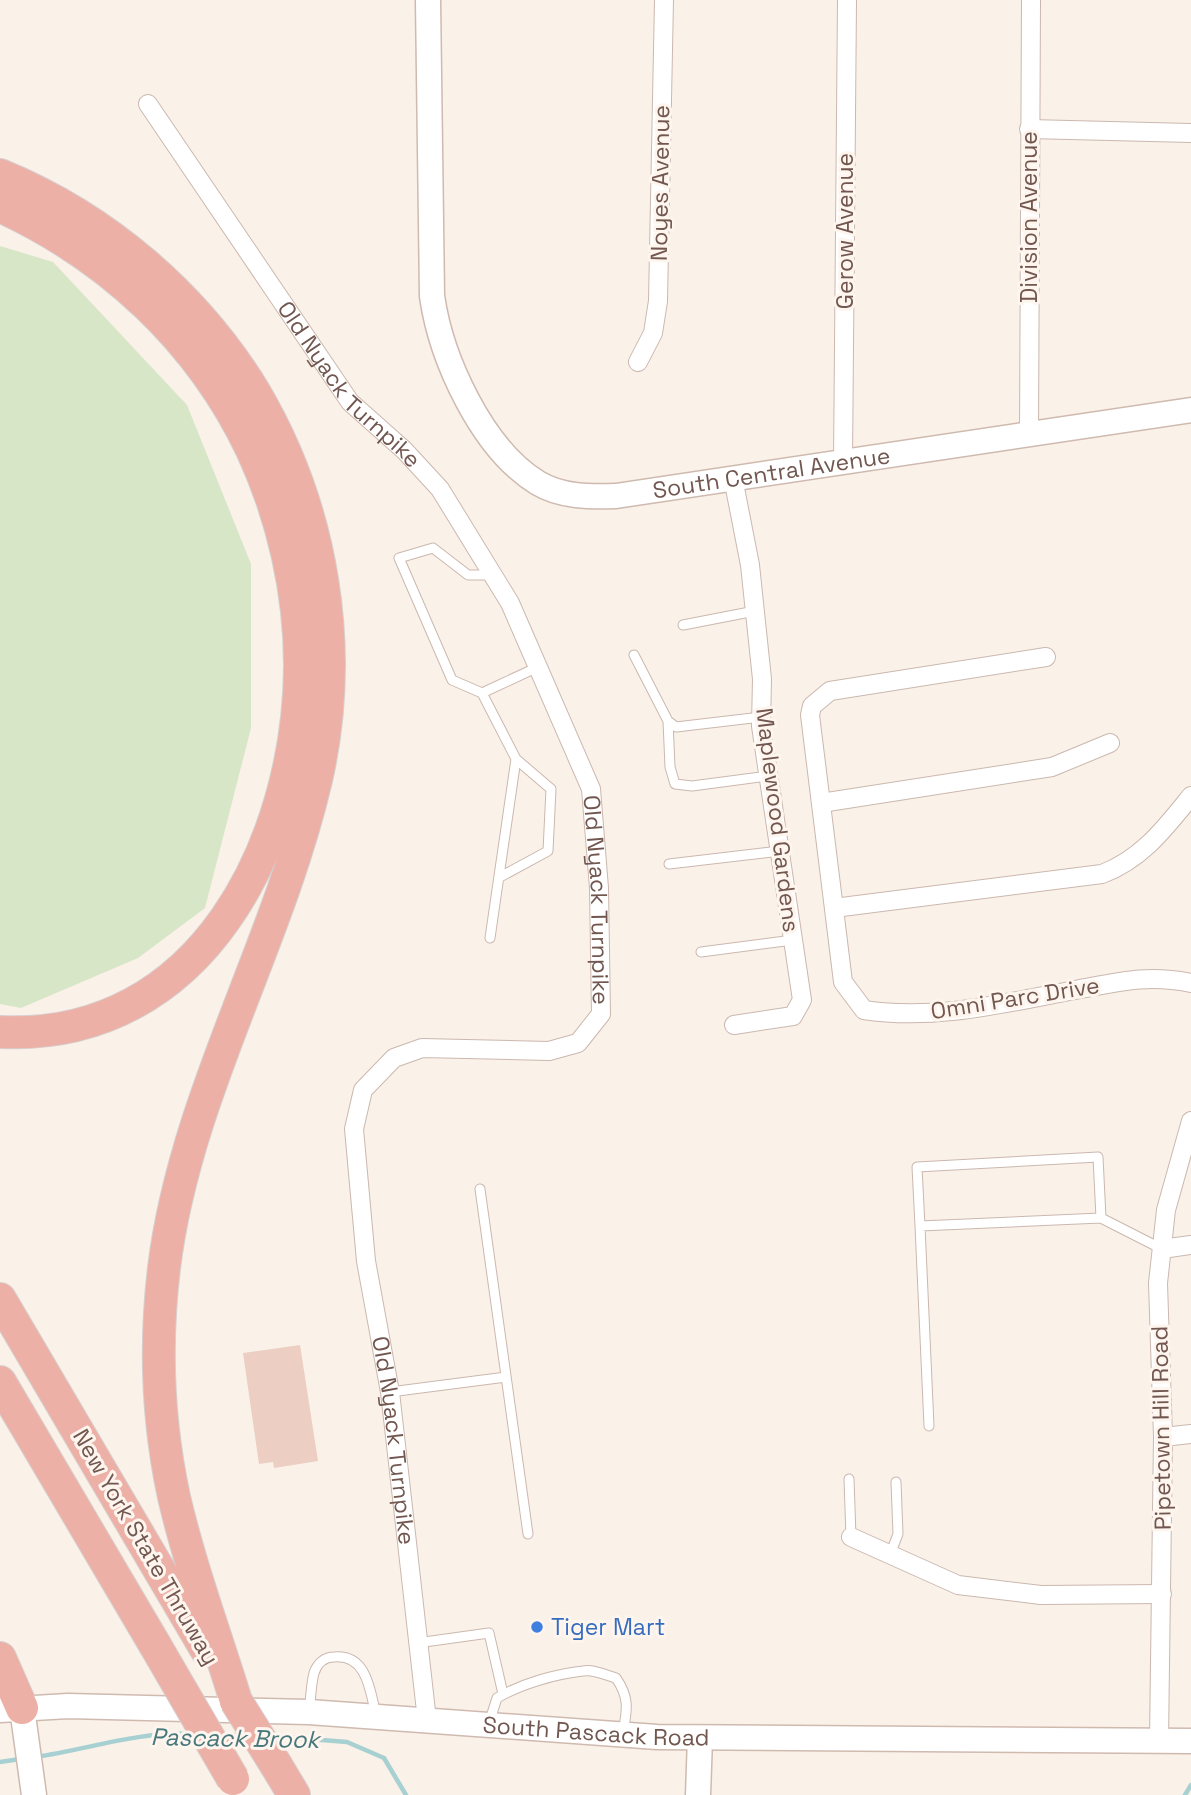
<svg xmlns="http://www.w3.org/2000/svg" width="1191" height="1795" font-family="'Space Grotesk',sans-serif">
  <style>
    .green { fill: #d8e6c8 }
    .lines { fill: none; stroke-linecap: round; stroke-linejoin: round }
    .stream { stroke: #a6d0d1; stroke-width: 4.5 }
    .building { fill: #eccec3 }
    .lane-casing { stroke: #cbb8af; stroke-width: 11 }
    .street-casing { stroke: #cbb8af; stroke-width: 20 }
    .secondary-casing { stroke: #cfbab0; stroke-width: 27 }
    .highway-casing { stroke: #d7d0ce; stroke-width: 34 }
    .lane { stroke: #fff; stroke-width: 9 }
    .street { stroke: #fff; stroke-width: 18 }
    .secondary { stroke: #fff; stroke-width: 24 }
    .highway { stroke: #ecb0a7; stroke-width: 32 }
    .highway-bridge-casing { stroke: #d7d0ce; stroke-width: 34; stroke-linecap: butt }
    .highway-bridge { stroke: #ecb0a7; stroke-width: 32 }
    .shop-dot { fill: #3f7fe0; stroke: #fdf5ee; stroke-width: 2.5 }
    .labels { text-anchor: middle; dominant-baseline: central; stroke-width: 6; stroke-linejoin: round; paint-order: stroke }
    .street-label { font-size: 23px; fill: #71574f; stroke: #fdf5ee }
    .shop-label { font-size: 23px; fill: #366cbe; stroke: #fdf5ee; text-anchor: start }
    .water-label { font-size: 24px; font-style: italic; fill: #48787b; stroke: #fdf5ee }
  </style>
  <rect width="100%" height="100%" fill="#faf1e8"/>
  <path class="green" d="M0 246 53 262 187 405 251 564V728L205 908 138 958 21 1008 0 1004Z"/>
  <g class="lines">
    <path class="stream" d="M222 1735H244
      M271 1736 347 1742 384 1758 406 1795
      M35 1757C91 1749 133 1732 192 1734
      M0 1762 20 1759
      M1185 1795 1191 1785"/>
  </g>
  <path class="building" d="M300 1345 318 1461 274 1468 273 1462 259 1464 243 1353Z"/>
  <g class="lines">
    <defs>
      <path id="lane" d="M683 625 755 611
        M634 655 668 721 676 727 761 717
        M482 693 452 680 399 558 433 548 468 575H491
        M668 721 670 767 675 784 692 786 768 776
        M669 864 780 851
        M500 877 548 851 551 789 516 759
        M490 938 516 759 482 693 538 667
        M701 952 793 940
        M480 1189 528 1534
        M1101 1218 1098 1157 917 1167 920 1226 1101 1218 1162 1249
        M920 1226 929 1426
        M390 1392 506 1377
        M849 1479 851 1537
        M890 1555 898 1534 896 1482
        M417 1643 489 1633 503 1694
        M309 1710C311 1698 311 1684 314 1673 317 1664 324 1657 334 1657 367 1654 370 1690 376 1715
        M489 1723 497 1698C521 1684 555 1674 583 1671 593 1669 606 1675 616 1678 630 1698 627 1710 623 1733"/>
      <g id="street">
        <path id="s1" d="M148 104 350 402 404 450 440 489 510 603 591 789 599 888 601 1014 578 1043 549 1051 422 1048 394 1058 363 1090 354 1129 366 1261 390 1392 427 1720"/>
        <path d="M1029 129 1191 133"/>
        <path d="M638 362 653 333 658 301 664 0"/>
        <path d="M1029 435 1031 0"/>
        <path d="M843 462 847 0"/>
        <path d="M733 478 750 565 762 679 761 726 802 1000 793 1016 734 1025"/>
        <path d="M1046 657 830 691 812 706 810 715 843 982 864 1010C935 1021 1005 1003 1075 990 1119 982 1147 974 1191 983"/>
        <path d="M821 803 1052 767 1110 743"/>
        <path d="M834 908 1102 874C1142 859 1165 828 1191 796"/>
        <path d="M1162 1249 1191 1245"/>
        <path d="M1163 1437 1191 1434"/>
        <path d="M851 1537 958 1585 1041 1595 1162 1594"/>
        <path d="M1159 1740 1163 1437 1158 1283 1166 1210 1191 1121"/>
      </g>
      <g id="secondary">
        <path id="s2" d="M428 0 432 296C441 359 482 449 538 483 561 497 591 497 616 496L1191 410"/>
        <path d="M22 1708 34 1795"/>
        <path id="s3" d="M0 1710 68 1706 309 1712 657 1737 1191 1741"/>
        <path d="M698 1795 700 1738"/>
      </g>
      <path id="highway" d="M0 175C105 218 196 296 255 393 323 509 346 649 316 780 277 947 185 1097 164 1268 155 1343 158 1423 174 1497 190 1566 215 1633 236 1701
        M0 206C109 256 200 340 252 450 283 517 300 592 300 666 299 841 203 1042 0 1032
        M0 1299 207 1651
        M0 1382 155 1645
        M0 1658 22 1708
        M276 1765 294 1795"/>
    </defs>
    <use href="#lane" class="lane-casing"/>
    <use href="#street" class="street-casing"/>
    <use href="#secondary" class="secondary-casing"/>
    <use href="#highway" class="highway-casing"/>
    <use href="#lane" class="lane"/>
    <use href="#street" class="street"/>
    <use href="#secondary" class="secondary"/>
    <use href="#highway" class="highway"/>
    <defs>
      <path id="highway-bridge" d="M155 1645 233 1779
        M236 1701 276 1765"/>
    </defs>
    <use href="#highway-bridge" class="highway-bridge-casing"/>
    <use href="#highway-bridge" class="highway-bridge"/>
  </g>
  <circle class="shop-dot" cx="537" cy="1627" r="7"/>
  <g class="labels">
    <g class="street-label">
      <text transform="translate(660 183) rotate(-89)">Noyes Avenue</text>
      <text transform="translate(1029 217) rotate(-90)">Division Avenue</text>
      <text transform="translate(845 231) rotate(-90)">Gerow Avenue</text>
      <text stroke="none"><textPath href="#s1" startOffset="346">Old Nyack Turnpike</textPath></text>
      <text stroke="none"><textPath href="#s2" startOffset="754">South Central Avenue</textPath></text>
      <text transform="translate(778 820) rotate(83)">Maplewood Gardens</text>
      <text stroke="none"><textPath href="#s1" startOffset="933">Old Nyack Turnpike</textPath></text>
      <text transform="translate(1015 998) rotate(-9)">Omni Parc Drive</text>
      <text transform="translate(1161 1428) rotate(-91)">Pipetown Hill Road</text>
      <text stroke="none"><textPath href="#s1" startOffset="1670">Old Nyack Turnpike</textPath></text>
      <text transform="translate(146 1547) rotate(60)">New York State Thruway</text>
      <text stroke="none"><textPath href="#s3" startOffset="597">South Pascack Road</textPath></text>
    </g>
    <g class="shop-label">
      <text x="551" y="1627">Tiger Mart</text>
    </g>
    <g class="water-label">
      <text transform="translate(235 1738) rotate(1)">Pascack Brook</text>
    </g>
  </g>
</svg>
